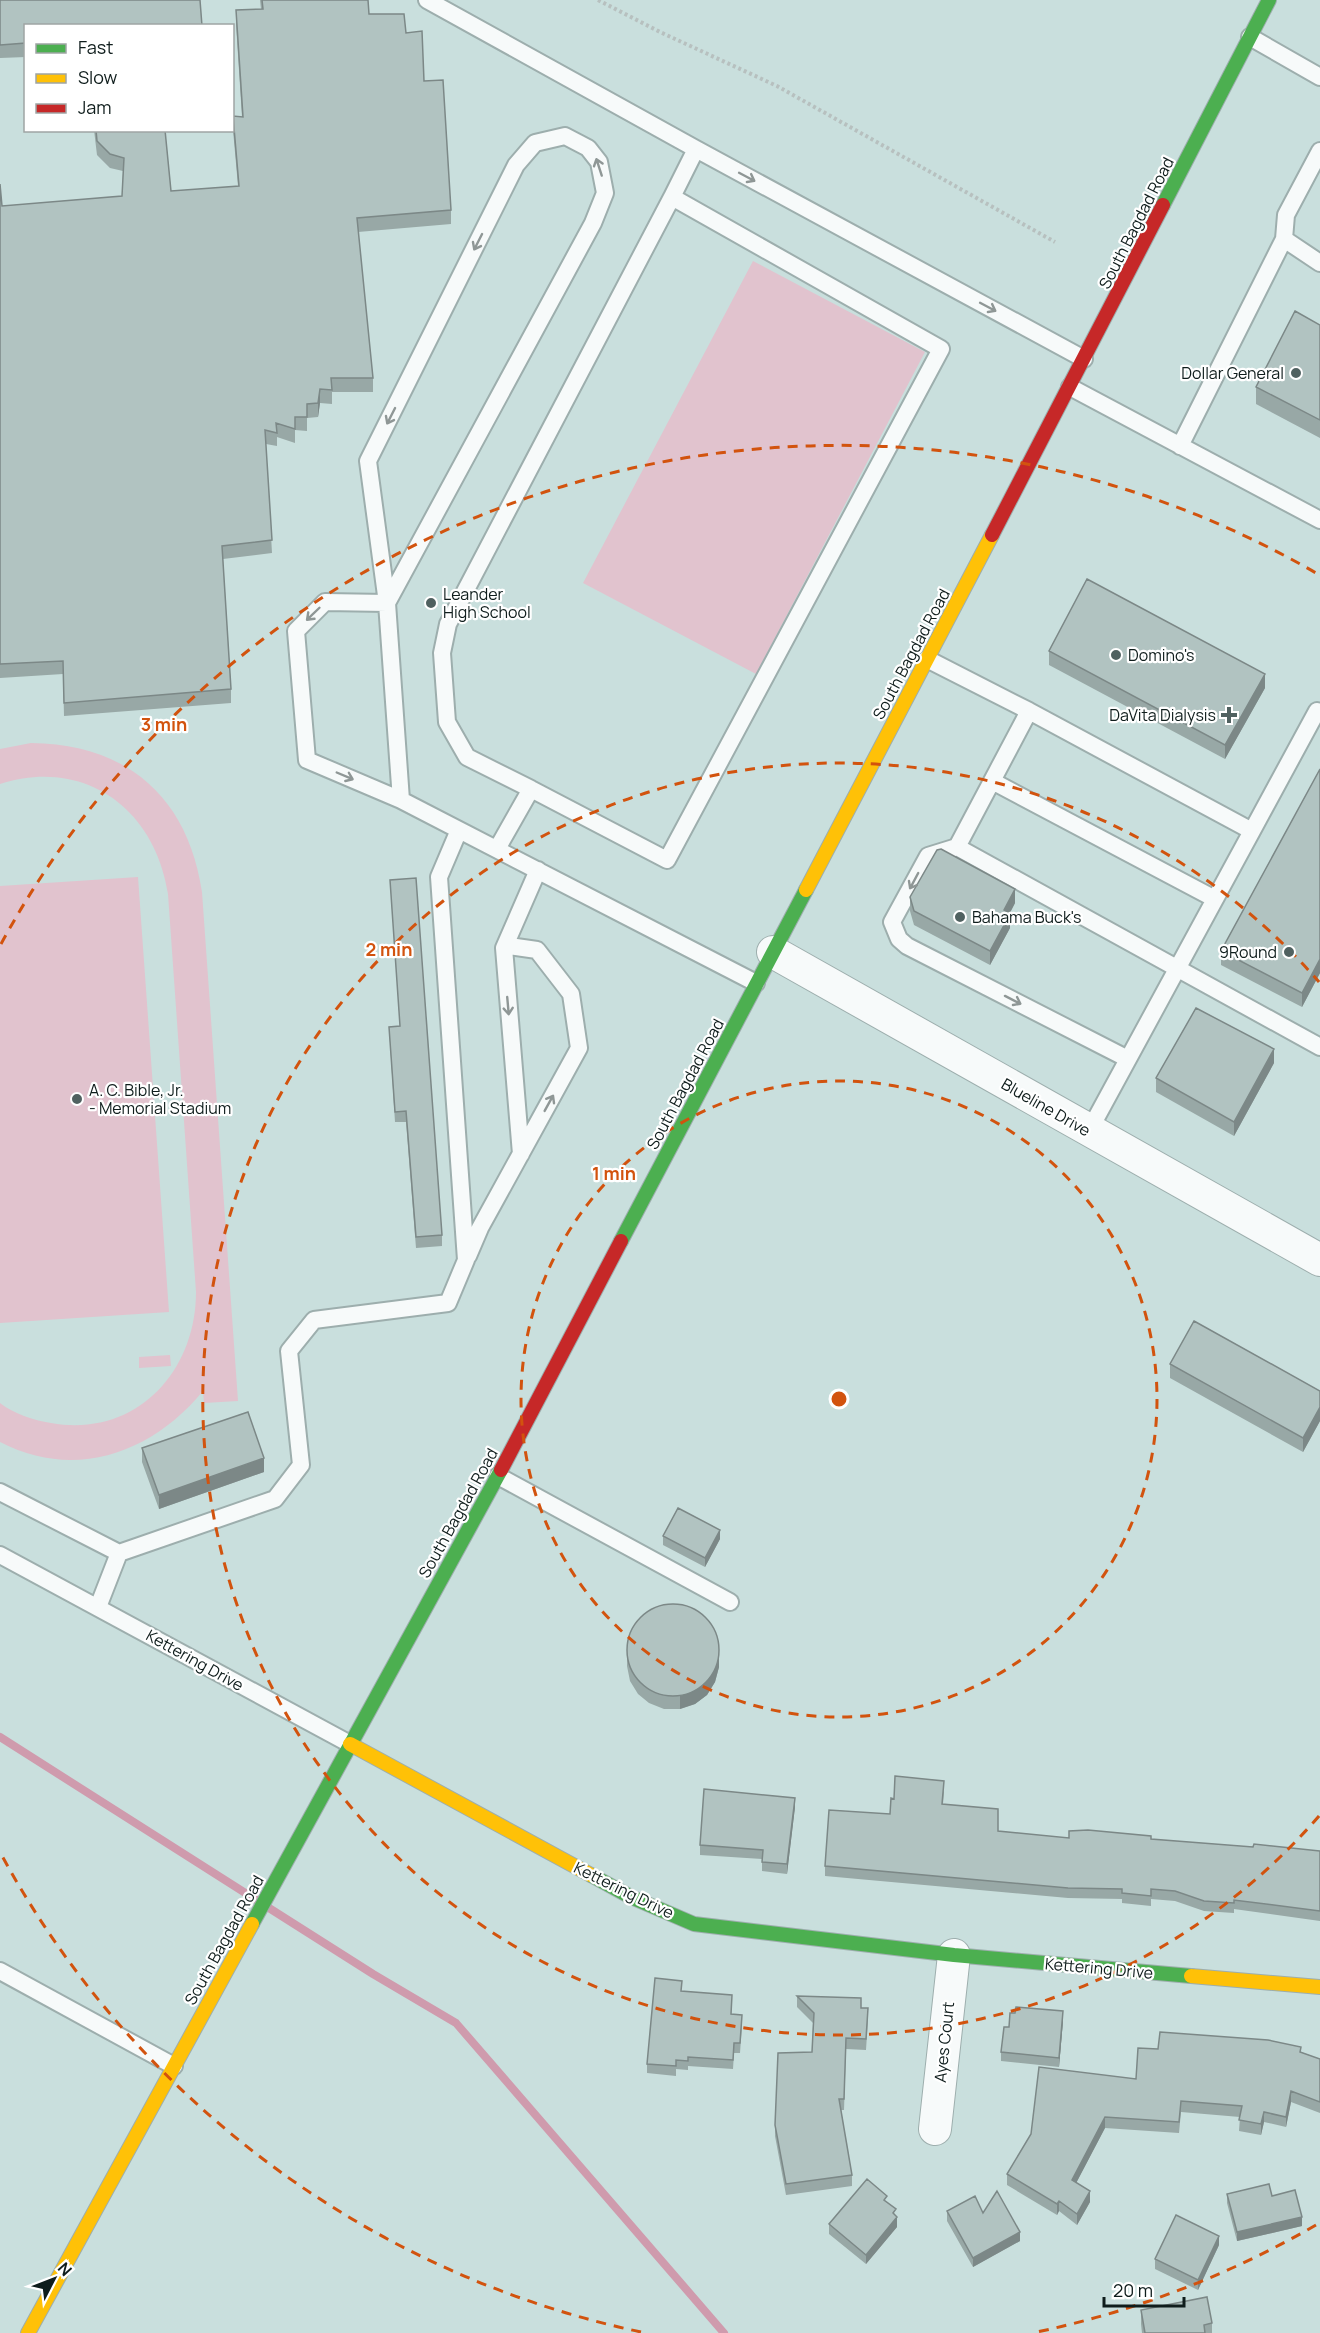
<svg xmlns="http://www.w3.org/2000/svg" width="1320" height="2333" font-family="Manrope,sans-serif">
  <style>
    .green { fill: #e1c3ce }
    .lines { fill: none; stroke-linecap: round; stroke-linejoin: round }
    .stream { stroke: #cf9bad; stroke-width: 8 }
    .lane-casing { stroke: #9daead; stroke-width: 20 }
    .street-casing { stroke: #9daead; stroke-width: 34 }
    .fast-casing { stroke: #9daead; stroke-width: 16 }
    .slow-casing { stroke: #9daead; stroke-width: 16 }
    .jam-casing { stroke: #9daead; stroke-width: 16 }
    .path { stroke: #b7c0bf; stroke-width: 4; stroke-dasharray: 3 3; stroke-linecap: butt }
    .lane { stroke: #f7fafa; stroke-width: 16 }
    .street { stroke: #f7fafa; stroke-width: 32 }
    .fast { stroke: #4caf50; stroke-width: 14 }
    .slow { stroke: #ffc107; stroke-width: 14 }
    .jam { stroke: #c62828; stroke-width: 14 }
    .wall { fill: #98a8a6 }
    .shaded-wall { fill: #7c8887 }
    .building { fill: #b1c3c1; stroke: #7c8887; stroke-width: 1.5 }
    .oneway { stroke: #8f9796 }
    .ring { fill: none; stroke: #d2530e; stroke-width: 3; stroke-dasharray: 10 8 }
    .poi-dot { fill: #506160; stroke: #fff; stroke-width: 2 }
    .labels { text-anchor: middle; dominant-baseline: central; stroke-width: 4.5; stroke-linejoin: round; paint-order: stroke }
    .street-label { font-size: 16px; fill: #0f1d1c; stroke: #fff }
    .poi-label { font-size: 16px; fill: #0f1d1c; stroke: #fff; text-anchor: start }
    .centre { fill: #d2530e; stroke: #fff; stroke-width: 3 }
    .ring-label { font-size: 18px; text-anchor: middle; font-weight: bold; fill: #d2530e; stroke: #fff; stroke-width: 4.5; stroke-linejoin: round; paint-order: stroke }
  </style>
  <rect width="100%" height="100%" fill="#c9dfdd"/>
  <path class="green" d="M753 261 925 352 756 674 583 583Z
    M31 743C127 744 188 797 202 892L238 1401 204 1403 203 1391C152 1453 75 1481 0 1442V1403C14 1414 33 1420 51 1423 135 1438 196 1373 196 1292L168 894C155 809 85 757 0 784V749Z
    M138 877 169 1312 0 1323V886Z
    M170 1355 171 1366 139 1368V1357Z"/>
  <g class="lines">
    <path class="stream" d="M0 1737 258 1901
      M269 1908 373 1974 456 2023 724 2333"/>
    <defs>
      <path id="lane" d="M427 0 696 149 1084 359
        M1250 37 1320 77
        M672 197 696 149
        M1284 239 1320 263
        M1070 387 1320 520
        M1180 446 1284 239 1286 215 1320 151
        M927 659 1029 711 1252 831 1317 711
        M1029 711 992 781 1215 899
        M992 781 957 847 1320 1047
        M401 800 307 760 296 631 325 602 387 603 368 461 516 165 535 143 565 136 588 148 599 162 605 193 593 223 387 603 401 800 756 983
        M957 847 928 856 892 922 899 939 907 946 1128 1059
        M497 849 531 789 667 860 941 349 672 197 448 624 442 653 447 722 467 757 531 789
        M1089 1131 1252 831
        M521 1154 504 948 538 870
        M468 1256 480 1228 579 1048 571 994 537 950 509 946 504 948
        M498 1476 730 1602
        M0 1492 119 1553 275 1499 301 1465 289 1351 314 1320 448 1303 466 1260 439 877 459 830
        M0 1555 350 1744
        M98 1607 119 1553
        M0 1971 174 2066"/>
      <path id="street" d="M773 952 1320 1260
        M935 2129 954 1955"/>
      <path id="fast" d="M1163 205 1269 0
        M621 1241 806 890
        M591 1875 631 1897 694 1924 954 1955 1191 1976
        M252 1924 501 1470"/>
      <path id="slow" d="M806 890 992 535
        M350 1744 591 1875
        M1191 1976 1320 1987
        M28 2333 252 1924"/>
      <path id="jam" d="M992 535 1163 205
        M501 1470 621 1241"/>
    </defs>
    <use href="#lane" class="lane-casing"/>
    <use href="#street" class="street-casing"/>
    <use href="#fast" class="fast-casing"/>
    <use href="#slow" class="slow-casing"/>
    <use href="#jam" class="jam-casing"/>
    <path class="path" d="M598 0 660 32 777 86 1055 242"/>
    <use href="#lane" class="lane"/>
    <use href="#street" class="street"/>
    <use href="#fast" class="fast"/>
    <use href="#slow" class="slow"/>
    <use href="#jam" class="jam"/>
  </g>
  <path class="wall" d="M0 0 26 26V57L0 58Z
    M260 0H368L369 14 406 33 424 81 451 210V224L358 232 373 378V392H332V404L320 403 318 417 307 418V431L295 430V443L277 437V446L266 444 272 553 223 559 231 689V703L64 716 63 674 0 678V184L2 206 122 196 123 171 110 168 97 155 94 130H165L171 191 238 186 233 130V116L242 117 236 24V10L261 9Z
    M1320 325V438L1256 404V387Z
    M1049 651 1265 688 1225 759 1049 665Z
    M1320 769V973L1302 1007 1221 965V951Z
    M390 880 442 1235V1246L416 1248 406 1122H395L389 1027 400 1026Z
    M910 897 1015 903 1010 913V928L990 965 914 925 910 911Z
    M1274 1063 1234 1136 1156 1092V1078Z
    M1170 1364 1320 1391V1421L1303 1452 1170 1378Z
    M142 1448 264 1472 159 1509 142 1462Z
    M663 1536 720 1539 705 1567 663 1545Z
    M627 1653 719 1667 715 1682 707 1695 695 1704 680 1709H664L649 1703 638 1694 630 1681 627 1666Z
    M944 1791 943 1804 998 1831 1069 1838 1151 1840 1320 1851V1921L1234 1909V1913L1204 1911 1175 1901 1151 1899V1906L1122 1903V1899L1068 1898 825 1876V1866Z
    M795 1807 787 1874 762 1871V1859L700 1855V1845Z
    M682 1991 732 2004 731 2014 742 2025 740 2053H734L733 2069 688 2066V2070L676 2069V2076L647 2073V2064Z
    M797 1996 861 2008 868 2019 866 2050 846 2049 844 2110H841L852 2175V2186L786 2195 775 2136V2125L812 2052 813 2023 797 2007Z
    M1015 2013 1063 2021 1059 2067 1001 2061V2052L1009 2027Z
    M1158 2049 1301 2052 1320 2059V2113L1291 2102 1286 2127 1264 2122 1261 2135 1239 2131 1240 2117 1181 2112 1179 2133 1105 2128 1076 2183 1090 2202 1077 2225 1059 2211 1057 2215 1007 2185V2174L1136 2079Z
    M1227 2194 1272 2196 1302 2226 1237 2241 1227 2203Z
    M887 2203 896 2216 897 2227 866 2264 829 2234V2224Z
    M947 2211 983 2213 1020 2241 973 2267 947 2221Z
    M1219 2245 1198 2290 1155 2269V2259Z
    M1141 2310 1212 2323V2333H1142L1141 2324Z"/>
  <path class="shaded-wall" d="M320 389V403L318 417V403Z
    M1265 674V688L1225 759V745Z
    M1015 889V903L1004 924V910Z
    M1010 914V928L990 965V951Z
    M1320 959V973L1302 1007V993Z
    M1274 1049V1063L1234 1136V1122Z
    M1320 1407V1421L1303 1452V1438Z
    M264 1458V1472L159 1509V1495Z
    M720 1530V1539L705 1567V1558Z
    M719 1653V1667L715 1682 707 1695 695 1704 680 1709V1695Z
    M795 1798V1807L787 1874V1864Z
    M1063 2011V2021L1059 2067V2058Z
    M1291 2091V2102L1286 2127V2117Z
    M1264 2112V2122L1261 2135V2124Z
    M1105 2117V2128L1072 2191V2180Z
    M1090 2191V2202L1077 2225V2214Z
    M1059 2201V2211L1057 2215V2204Z
    M897 2217V2227L866 2264V2255Z
    M1302 2217V2226L1237 2241V2232Z
    M1020 2232V2241L973 2267V2258Z
    M1219 2236V2245L1198 2290V2280Z"/>
  <path class="building" d="M0 0H200L202 26H26V43L0 45Z
    M262 0H368L369 14H404L406 33 422 31 424 81 443 80 451 210 357 218 373 378H331L332 390 320 389 318 403 307 404V417H295V429L276 423 277 433 265 430 272 540 222 546 231 689 64 703 63 661 0 664V184L2 206 122 196 124 158 110 154 97 141 96 130H165L171 191 239 186 233 116 243 117 236 10 263 9Z
    M1295 311 1320 325V420L1256 387Z
    M1087 579 1265 674 1225 745 1049 651Z
    M1320 769V959L1302 993 1221 951Z
    M941 849 1015 889 1004 910 1010 914 990 951 914 911 910 897 937 850Z
    M416 878 442 1235 416 1237 406 1111 395 1112 389 1027 400 1026 390 880Z
    M1196 1008 1274 1049 1234 1122 1156 1078Z
    M1194 1321 1320 1391V1407L1303 1438 1170 1364Z
    M248 1412 264 1458 159 1495 142 1448Z
    M678 1508 720 1530 705 1558 663 1536Z
    M627 1650a46 46 0 1 1 92 0a46 46 0 1 1-92 0Z
    M895 1776 944 1781 942 1804 998 1809V1831L1069 1838V1831L1088 1830 1151 1836V1839L1253 1847 1254 1844 1320 1851V1911L1234 1900V1903L1204 1901 1175 1891 1151 1889V1896L1122 1893V1889L1068 1888 825 1866 829 1810 890 1814 891 1798 894 1799Z
    M704 1789 795 1798 787 1864 762 1862 763 1850 700 1845Z
    M655 1978 682 1981 681 1991 732 1995 731 2014 742 2015 740 2043H734L733 2060 688 2057V2061L676 2060V2066L647 2064Z
    M797 1996 861 1998V2008H868L866 2039 846 2038 844 2099H839L852 2175 786 2184 775 2125 778 2053 812 2052 814 2013Z
    M1016 2007 1063 2011 1059 2058 1001 2052 1004 2027H1009L1010 2013H1015Z
    M1160 2032 1268 2040 1301 2047 1300 2052 1320 2059V2102L1291 2091 1286 2117 1264 2112 1261 2124 1239 2120 1242 2106 1181 2101 1179 2122 1105 2117 1072 2180 1090 2191 1077 2214 1059 2201 1057 2204 1007 2174 1031 2134 1039 2067 1136 2079 1138 2048 1158 2049Z
    M867 2179 887 2196 884 2200 896 2209 893 2213 897 2217 866 2255 829 2224Z
    M1269 2184 1272 2196 1295 2190 1302 2217 1237 2232 1227 2194Z
    M997 2191 1020 2232 973 2258 947 2211 975 2196 983 2213Z
    M1176 2215 1219 2236 1198 2280 1155 2259Z
    M1207 2297 1212 2323 1204 2325 1205 2333H1145L1141 2310Z"/>
  <defs><path id="oneway-shaft" d="M-6 0H5M1.5-3L5.5 0L1.5 3" fill="none" stroke-width="1.6" stroke-linecap="round" stroke-linejoin="round" transform="scale(1.5)"/></defs>
  <g class="oneway">
    <use href="#oneway-shaft" transform="translate(599 167) rotate(-108)"/>
    <use href="#oneway-shaft" transform="translate(747 177) rotate(28)"/>
    <use href="#oneway-shaft" transform="translate(478 242) rotate(117)"/>
    <use href="#oneway-shaft" transform="translate(988 307) rotate(28)"/>
    <use href="#oneway-shaft" transform="translate(391 416) rotate(117)"/>
    <use href="#oneway-shaft" transform="translate(313 614) rotate(136)"/>
    <use href="#oneway-shaft" transform="translate(345 776) rotate(23)"/>
    <use href="#oneway-shaft" transform="translate(914 881) rotate(118)"/>
    <use href="#oneway-shaft" transform="translate(1013 1000) rotate(27)"/>
    <use href="#oneway-shaft" transform="translate(508 1006) rotate(85)"/>
    <use href="#oneway-shaft" transform="translate(549 1103) rotate(-61)"/>
  </g>
  <g class="ring">
    <circle cx="839" cy="1399" r="318"/>
    <path d="M1319 1816A636 636 0 1 1 1319 982"/>
    <path d="M1316 2225A954 954 0 0 1 1037 2332M641 2332A954 954 0 0 1 1 1854M1 944A954 954 0 0 1 1316 573"/>
  </g>
  <g class="poi-dot">
    <circle cx="1296" cy="373" r="6"/>
    <circle cx="431" cy="603" r="6"/>
    <circle cx="1116" cy="655" r="6"/>
    <path d="M1226 706h6v6h6v6h-6v6h-6v-6h-6v-6h6z"/>
    <circle cx="960" cy="917" r="6"/>
    <circle cx="1289" cy="952" r="6"/>
    <circle cx="77" cy="1099" r="6"/>
  </g>
  <g class="labels">
    <g class="street-label">
      <text transform="translate(1136 223) rotate(-63)">South Bagdad Road</text>
      <text transform="translate(911 654) rotate(-62)">South Bagdad Road</text>
      <text transform="translate(685 1084) rotate(-62)">South Bagdad Road</text>
      <text transform="translate(1046 1107) rotate(30)">Blueline Drive</text>
      <text transform="translate(458 1513) rotate(-61)">South Bagdad Road</text>
      <text transform="translate(195 1660) rotate(29)">Kettering Drive</text>
      <text transform="translate(624 1890) rotate(26)">Kettering Drive</text>
      <text transform="translate(224 1940) rotate(-61)">South Bagdad Road</text>
      <text transform="translate(1099 1968) rotate(5)">Kettering Drive</text>
      <text transform="translate(944 2042) rotate(-84)">Ayes Court</text>
    </g>
    <g class="poi-label">
      <text x="1284" y="373" text-anchor="end">Dollar General</text>
      <text x="443" y="594">Leander<tspan x="443" dy="18">High School</tspan></text>
      <text x="1128" y="655">Domino's</text>
      <text x="1216" y="715" text-anchor="end">DaVita Dialysis</text>
      <text x="972" y="917">Bahama Buck's</text>
      <text x="1277" y="952" text-anchor="end">9Round</text>
      <text x="89" y="1090">A. C. Bible, Jr.<tspan x="89" dy="18">- Memorial Stadium</tspan></text>
    </g>
  </g>
  <circle cx="839" cy="1399" r="9" class="centre"/>
  <g class="ring-label">
    <text x="164" y="731">3 min</text>
    <text x="389" y="956">2 min</text>
    <text x="614" y="1180">1 min</text>
  </g>
  <rect x="24" y="24" width="210" height="108" fill="#ffffff" stroke="#9fa5a4" stroke-width="1.5"/>
  <rect x="36" y="44" width="30" height="9" fill="#4caf50" stroke="#9fa5a4" stroke-width="1.5"/>
  <text x="78" y="54" font-size="18" fill="#0f1d1c">Fast</text>
  <rect x="36" y="74" width="30" height="9" fill="#ffc107" stroke="#9fa5a4" stroke-width="1.5"/>
  <text x="78" y="84" font-size="18" fill="#0f1d1c">Slow</text>
  <rect x="36" y="104" width="30" height="9" fill="#c62828" stroke="#9fa5a4" stroke-width="1.5"/>
  <text x="78" y="114" font-size="18" fill="#0f1d1c">Jam</text>
  <g transform="translate(54 2279) rotate(48)" stroke="#ffffff" stroke-width="4.5" paint-order="stroke">
  <path d="M0-4.5L10 22L0 15L-10 22Z" fill="#0f1d1c"/>
  <text y="-9" font-size="16" font-weight="bold" text-anchor="middle" fill="#0f1d1c">N</text>
  </g>
  <path d="M1104 2297v9h80v-9" fill="none" stroke="#0f1d1c" stroke-width="3"/>
  <text x="1113" y="2297" font-size="18" fill="#0f1d1c" stroke="#ffffff" stroke-width="4.5" paint-order="stroke">20 m</text>
</svg>
